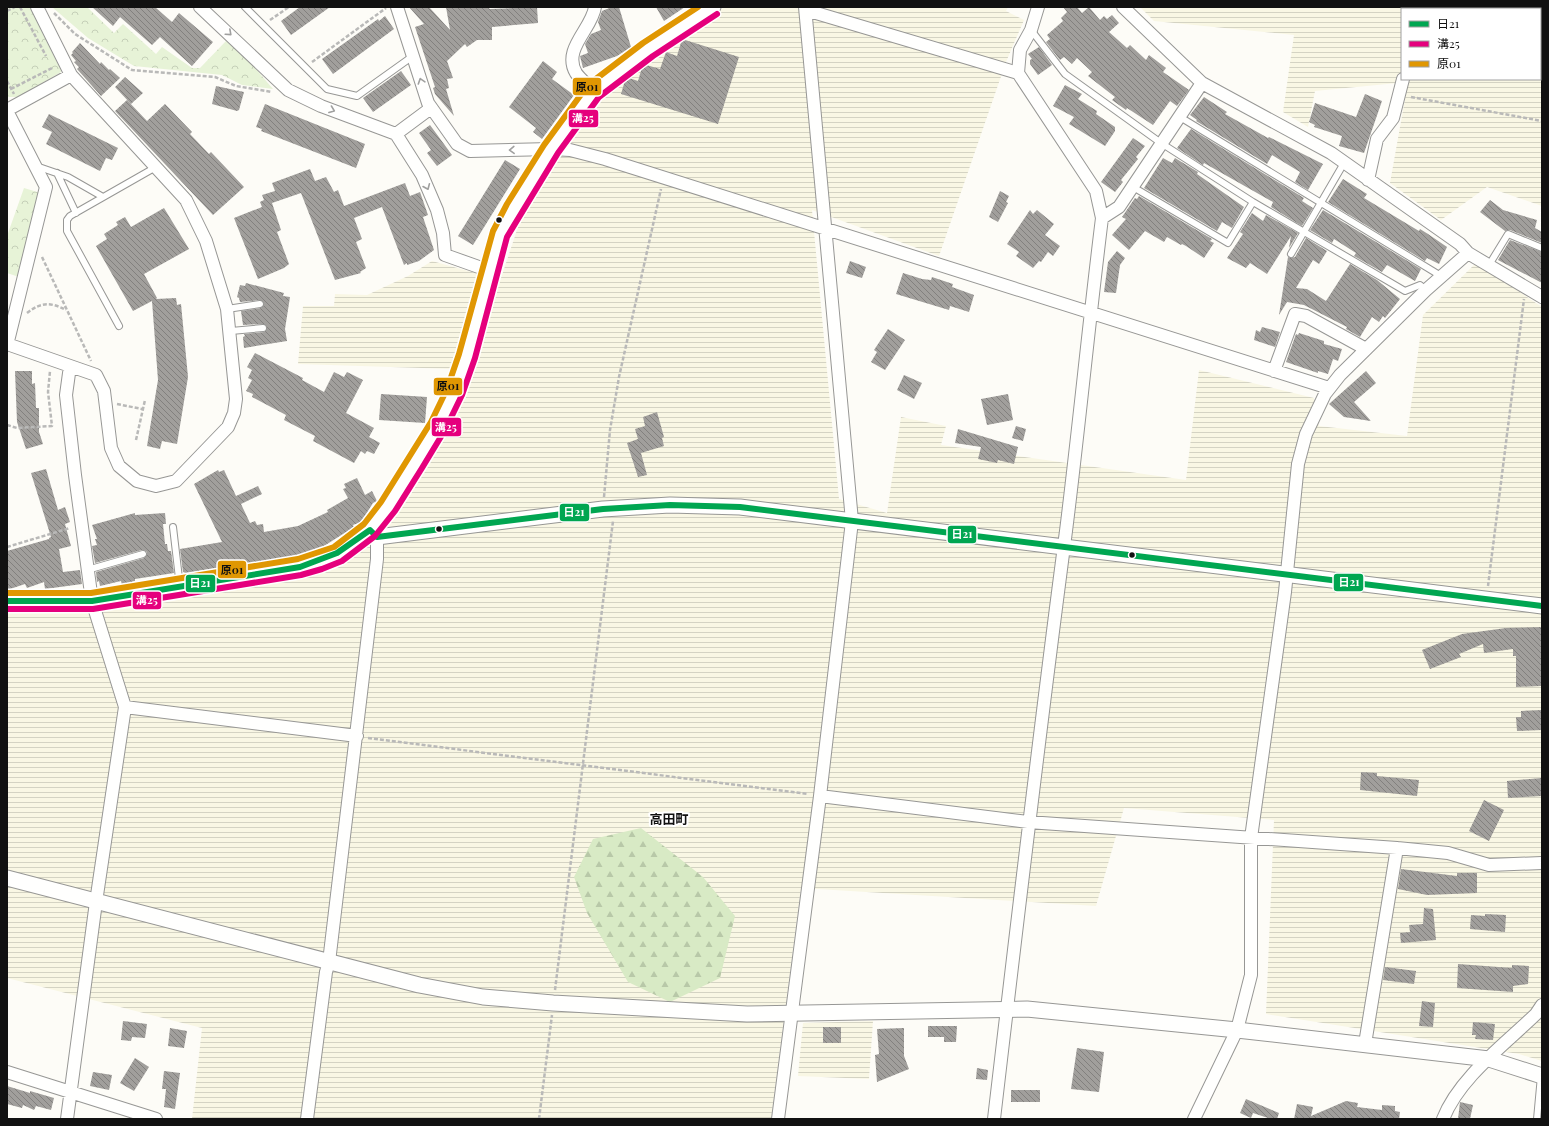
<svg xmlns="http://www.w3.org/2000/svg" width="1549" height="1126" font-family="'Playfair Display','Noto Sans JP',serif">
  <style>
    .farmland { fill: url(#farmland-rules); fill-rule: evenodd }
    .forest { fill: url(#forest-firs) }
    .park { fill: url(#park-crowns) }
    .building { fill: url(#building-back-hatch) }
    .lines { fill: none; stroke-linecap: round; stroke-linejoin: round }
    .service-casing { stroke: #979795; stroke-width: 8 }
    .minor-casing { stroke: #979795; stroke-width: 14 }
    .tertiary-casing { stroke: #979795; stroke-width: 17 }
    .path { stroke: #b9b9b8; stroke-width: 2.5; stroke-dasharray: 4 2; stroke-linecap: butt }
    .service { stroke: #fffffe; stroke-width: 6 }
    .minor { stroke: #fffffe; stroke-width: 12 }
    .tertiary { stroke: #fffffe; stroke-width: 15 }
    .bus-1-casing { stroke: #fff; stroke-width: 9 }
    .bus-2-casing { stroke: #fff; stroke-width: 9 }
    .bus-3-casing { stroke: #fff; stroke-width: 9 }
    .bus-1 { stroke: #00a651; stroke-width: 6 }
    .bus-2 { stroke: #e5007d; stroke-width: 6 }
    .bus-3 { stroke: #e09702; stroke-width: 6 }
    .oneway { stroke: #a0a09f }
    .bus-dot { fill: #111; stroke: #fff; stroke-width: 1.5 }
    .labels { text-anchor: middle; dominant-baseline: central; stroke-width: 4; stroke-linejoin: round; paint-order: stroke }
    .neighbourhood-label { font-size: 13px; font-weight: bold; fill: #111; stroke: #fff }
    .line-badge { stroke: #fff; stroke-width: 1.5 }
    .badge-label { font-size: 11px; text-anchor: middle; font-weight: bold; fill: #fff }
    .pale-badge-label { font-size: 11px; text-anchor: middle; font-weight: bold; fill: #111 }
  </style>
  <defs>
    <pattern id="farmland-rules" width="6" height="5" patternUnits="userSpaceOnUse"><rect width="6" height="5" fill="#f9f7e4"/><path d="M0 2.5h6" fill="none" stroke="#d4d3c3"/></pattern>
    <pattern id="forest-firs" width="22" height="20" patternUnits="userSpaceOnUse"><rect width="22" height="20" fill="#d8eac5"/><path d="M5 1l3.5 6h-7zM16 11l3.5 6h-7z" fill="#b8c8a8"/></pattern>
    <pattern id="park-crowns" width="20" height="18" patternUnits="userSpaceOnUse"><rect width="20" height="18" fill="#e7f3d7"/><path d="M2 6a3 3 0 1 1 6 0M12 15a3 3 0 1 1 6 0" fill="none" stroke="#c5cfb8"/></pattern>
    <pattern id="building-back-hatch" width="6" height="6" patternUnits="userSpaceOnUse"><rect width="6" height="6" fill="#a19f9c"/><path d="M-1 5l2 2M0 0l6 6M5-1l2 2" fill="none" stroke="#82807e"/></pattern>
  </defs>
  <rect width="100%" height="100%" fill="#fdfcf7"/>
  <path class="farmland" d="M724 7H1008L1006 11 1024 20 1006 62 939 256 812 210 839 499 887 513 901 417 946 426 941 445 1186 480 1199 370 1314 398 1319 426 1407 436 1423 315 1476 263 1542 307V1061L1519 1054 1266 1014 1274 820 1124 808 1096 906 801 888 771 1119H192L202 1028 7 978V613H83L133 608 184 599 306 572 338 563 356 554 373 543 389 522 456 413 523 212 557 155 594 101 642 62Z
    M1140 7H1542V206L1487 187 1441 220 1390 183 1408 82 1315 91 1308 127 1283 112 1294 35 1154 21ZM1402 9H1540V79H1402Z
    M432 261 479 274 453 369 298 364 303 306H334L335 294 367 295 408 276Z
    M873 1021 869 1079 798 1076 803 1023Z"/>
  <path class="forest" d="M641 828 703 877 735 916 720 978 670 1002 628 982 587 913 574 877 593 839Z"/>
  <path class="park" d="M7 7H31L62 66 61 72 18 97H7Z
    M52 7H87L114 33 123 24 156 54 162 47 192 68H200L226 41 250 62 273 89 242 85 222 75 134 66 88 38Z
    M24 188 44 194 19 277 7 273V236Z"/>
  <path class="building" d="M92 7H155L172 22 179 13 213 42 192 66 160 37 152 45 120 17 113 26Z
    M300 7H330L291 35 281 21Z
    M409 7H429L450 30 446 7H487L490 9 537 7 538 23 492 27V40H477L467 47 465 44 447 61 453 78 447 79 449 88 446 89 454 116 435 94 433 88 435 87 415 27 424 24Z
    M612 7H619L631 47 617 56 583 68 580 56 588 53 585 44 591 34 601 30 598 22 602 11Z
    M656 7H685L664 21Z
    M1063 7H1077L1082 13 1089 7 1100 20 1104 16 1107 19 1112 15 1119 23 1109 32 1127 48 1130 45 1146 60 1149 55 1166 68 1163 72 1189 90 1177 106 1170 101 1153 125 1127 108 1126 110 1112 100 1115 97 1088 76 1092 72 1077 58 1072 64 1064 57 1060 60 1046 42 1050 39 1047 35 1063 21 1061 18 1067 12Z
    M385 16 394 29 333 74 322 59 378 19 379 21Z
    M682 39 739 57 718 124 621 94 626 77 638 81 643 64 660 69 666 52 677 56Z
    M80 43 100 64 101 62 109 70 110 69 120 78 101 96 77 69 79 67 74 62 76 61 71 55 73 53 72 52Z
    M1039 47 1052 65 1038 75 1030 64V60L1032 59 1028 54Z
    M543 61 557 72 552 79 574 95 542 139 533 132 536 128 509 107Z
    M401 71 411 85 373 112 363 98Z
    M125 77 143 93 131 104 115 87Z
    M1065 85 1082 94 1078 99 1097 111 1096 114 1115 127V131L1105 146 1069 124 1074 117 1053 106Z
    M216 86 244 92 239 110 237 111 212 104Z
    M1365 94 1382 101 1364 153 1339 146 1342 136 1314 127 1315 125 1309 122 1315 103 1356 117Z
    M1204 97 1227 112 1225 114 1268 138 1269 137 1323 164 1308 190 1295 182 1300 172 1272 155 1267 164 1196 121 1197 120 1190 115Z
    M127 100 147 121 165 104 192 132 190 134 209 154 211 152 244 187 213 215 115 111Z
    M265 104 365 144 356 168 261 131 262 129 256 127Z
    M49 114 118 148 112 160 106 158 100 171 46 144 52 132 42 127Z
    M430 125 452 155 437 166 427 153 431 150 419 133Z
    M1191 129 1304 198 1302 201 1313 208 1302 226 1271 207 1273 202 1204 163 1203 165 1177 148Z
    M1133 138 1145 146 1136 157 1138 159 1121 180 1123 182 1115 192 1101 182Z
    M1163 158 1172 163 1175 158 1198 172 1197 174 1244 207 1232 228 1222 222 1217 231 1144 188Z
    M505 160 520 169 473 245 458 236Z
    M310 169 315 181 326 177 334 192 338 190 344 206 405 183 410 196 420 192 428 215 423 217 434 250 419 261 407 265V263L404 265 382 207 354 218 362 239 356 242 366 268 360 272 361 273 335 280 301 193 272 203 281 230 277 232 289 264 284 268 258 279 234 218 262 207 260 202 264 200 262 195 275 191 272 183Z
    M1343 179 1367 194 1364 198 1419 231 1420 229 1428 234 1447 247 1439 264 1427 258 1425 261 1328 202Z
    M1000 191 1009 196 1006 202 1008 203 998 222 989 217Z
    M1139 196 1212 239 1210 241 1214 243 1204 258 1186 246 1182 244 1181 245 1167 237 1164 242 1145 231 1129 250 1112 235 1126 219 1122 217 1135 198 1137 199Z
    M1490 200 1503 210 1537 220 1535 228 1542 232V243L1510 230 1505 231 1480 212Z
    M164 208 189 249 144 274 157 298 156 299 176 298 177 305 181 304 188 377 177 444 162 441 160 449 147 446 158 380 152 301 133 311 96 246 107 239 104 234 118 225 116 222 125 217 131 227Z
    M1030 210 1033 214 1037 210 1054 224 1045 235 1060 246 1053 256 1048 252 1041 262 1039 261 1033 268 1016 256 1019 252 1007 244Z
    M1323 210 1421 269 1415 281 1387 265 1382 272 1354 256 1356 253 1334 239 1332 243 1310 230Z
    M1252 213 1263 221 1266 215 1298 233 1289 248 1291 236 1267 274 1250 263 1246 268 1227 258 1243 234 1240 232Z
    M1306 238 1327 251 1319 264 1313 260 1296 288 1307 289 1326 301 1350 264 1377 280 1400 299 1385 318 1383 316 1379 322 1372 317 1360 337 1346 329 1347 327 1304 305 1287 302 1279 315 1288 257 1291 258 1295 257Z
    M1510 240 1542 252V283L1498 260Z
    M1117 251 1125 258 1120 265 1116 293 1104 292 1108 262Z
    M850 261 866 267 862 278 846 273Z
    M903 273 922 279 931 280 932 277 953 284 952 287 974 295 969 312 950 306 949 310 896 294Z
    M246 283 284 293 283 296 290 297 285 329 287 341 244 348 243 337 245 336 244 334 264 332 267 328 263 324 243 325 241 311 261 308 264 304 260 300 240 302 239 298 237 297 240 285 245 286Z
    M1262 327 1280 332 1275 347 1254 340 1256 330 1260 332Z
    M888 329 905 340 885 370 871 362 877 352 874 350Z
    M1299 333 1324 341V344L1342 349 1338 361 1333 359 1328 374 1318 371V373L1286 362 1296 334 1298 335Z
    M255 353 303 378 302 380 324 392 334 372 344 377 347 372 363 380 346 413 374 428 369 437 380 443 374 454 367 451 365 454 361 451 354 463 313 441 315 436 284 420 286 415 252 397 253 394 246 391 252 380 248 378 252 370 247 367Z
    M15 371H32V384L35 383 36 408H39V432L43 444 26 449 17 422Z
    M1366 371 1376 383 1354 402 1371 421 1344 417 1329 404Z
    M904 375 922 383 914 399 897 390Z
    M381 394 427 397 425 423 379 420Z
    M1008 394 1013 420 987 425 981 399Z
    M657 412 664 437 662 438 664 446 641 453 647 475 638 477 627 443 638 439 635 429 645 426 643 417Z
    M1016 426 1026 429 1023 441 1012 438Z
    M958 429 1018 447 1014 464 998 460 997 463 978 459 981 447 955 443Z
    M46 469 58 510 65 507 70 522 65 524 71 546 59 549 63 572 80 570 82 584 45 589 44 582 27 588 25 584 7 590V551L49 539V538L51 537 31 473Z
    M218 470 219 472 224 470 236 496 258 486 262 494 241 504 250 523 255 521 257 525 263 524 264 532 298 526 328 512 327 510 348 498 343 489 346 488 344 484 357 478 365 495 372 491 377 501 373 503 361 522 353 525 354 527 324 546 325 548 313 554 230 569 229 566 186 573 183 572 180 549 222 542 194 484Z
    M135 513V515L165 513 166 524H163L165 544H167L168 551H171L174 573 135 579V581L122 585 121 581 100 586 99 581 97 582 96 572 144 558 147 553 146 551 142 550 95 563 92 546 97 545 95 539H97L92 525Z
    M1542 627 1541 686 1516 687V656H1513V649L1484 653 1483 644 1459 654 1461 657 1430 669 1422 650 1462 634 1506 628Z
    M1542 710V730L1517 731 1516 717H1521V711Z
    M1361 772 1377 773V776L1419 780 1417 796 1360 790Z
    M1542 778V796L1508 798 1507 781Z
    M1484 800 1504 810 1489 841 1469 831Z
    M1401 869 1457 876V873H1477V893L1427 895 1398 889Z
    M1424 908 1433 909 1436 940 1401 943 1400 933 1410 932 1409 925 1423 924Z
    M1485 914 1506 915 1505 932 1470 929 1471 915 1485 916Z
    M1458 964 1512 968V965L1529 966 1528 984 1513 986V992L1457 988Z
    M1385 967 1416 971 1414 984 1383 980Z
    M1422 1001 1435 1003 1433 1027 1419 1026Z
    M123 1021 147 1024 145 1038 132 1037 131 1041 121 1040Z
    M1473 1022 1495 1024 1493 1040 1475 1039 1476 1035H1472Z
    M928 1026H957L956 1042H944V1037H928Z
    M823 1027H841V1043H823Z
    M170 1028 187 1031 184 1048 168 1046Z
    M904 1028V1056L909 1069 877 1082 875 1055 879 1054 877 1029Z
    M1077 1048 1104 1052 1099 1092 1071 1089Z
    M135 1058 149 1067 134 1091 120 1083Z
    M977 1068 988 1070 987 1080 976 1079Z
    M164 1071 180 1073 175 1109 164 1107 166 1089H162Z
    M93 1072 112 1075 109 1090 90 1086Z
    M7 1086 30 1093V1091L54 1098 51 1110 36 1106 34 1110 23 1105 22 1108 7 1104Z
    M1011 1090H1040V1102H1011Z
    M1246 1099 1279 1113 1277 1119H1271L1253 1113 1251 1118 1240 1113Z
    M1346 1101 1358 1103 1357 1107 1382 1110V1105L1395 1106V1111L1400 1112 1399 1119H1294L1297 1104 1313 1107 1311 1116Z
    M1460 1102 1473 1105 1470 1119H1458Z"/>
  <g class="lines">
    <defs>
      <path id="service" d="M245 7 327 89 357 96 413 56
        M692 7 698 16
        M1031 30 1065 74 1161 143 1253 202 1405 291 1420 285 1426 290
        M1180 117 1441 276
        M36 166 68 177 103 197
        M57 173 76 213
        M1133 187 1228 243 1253 202
        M1291 254 1344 163
        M1489 265 1508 234 1542 248
        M227 309 260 304
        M119 326 67 231V220L70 216 156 167
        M231 331 263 328
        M173 527 180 587
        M87 570 143 554
        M1537 1119 1541 1076"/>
      <path id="minor" d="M200 7 288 90 321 106 396 134 422 175 437 210 443 233 445 255 490 271
        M397 7 428 103 457 144 470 151 551 149 570 150 605 159 1329 388
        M1123 7 1202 83 1331 153 1460 244 1468 253 1542 297
        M1421 9V7
        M806 10 1018 73
        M593 91C588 85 580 79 576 73 562 49 592 29 595 7
        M7 110 71 75
        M7 111 46 187 8 341 10 345 96 375 104 391 111 448 119 466 137 481 156 486 176 481 228 427 234 413 236 399 227 309 206 241 186 200 71 75 37 7
        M396 134 431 108
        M1368 180 1377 139 1393 118 1403 79
        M1102 218 1119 207 1202 83
        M1274 371 1295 314 1306 316 1366 349
        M125 707 357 736
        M820 796 1028 822 1397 848 1448 853 1489 865 1542 863
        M1365 1044 1397 848
        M7 1072 156 1119
        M67 1119 96 902 125 707 92 601 75 475 66 395 70 366
        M307 1119 326 972 329 962 377 559V537
        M778 1119 820 796 852 521 805 7
        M994 1119C1017 923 1040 727 1066 531 1079 427 1089 322 1102 218L1096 191 1018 73 1020 50 1031 30 1038 7
        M1194 1119 1237 1030 1251 975V838L1285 592 1298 464 1306 434 1325 394 1340 375 1426 290 1468 253
        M1443 1119C1459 1078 1504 1045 1536 1014L1542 1005"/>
      <path id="tertiary" d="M370 530 377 537 603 509 670 505 740 507 1542 606
        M7 601H92L300 567 319 562 338 554 370 530 388 507 415 464 438 426 454 392 467 356 500 234 514 208 551 149 593 91 648 49 713 7
        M7 878 419 985 483 997 553 1003 747 1014 1027 1009 1237 1030 1489 1059 1542 1076"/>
    </defs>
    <use href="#service" class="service-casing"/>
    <use href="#minor" class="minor-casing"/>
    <use href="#tertiary" class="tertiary-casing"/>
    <path class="path" d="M20 7 46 56
      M7 11 15 7
      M54 13 75 34 132 70 215 77 236 86 272 92
      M270 20 289 7
      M312 62 386 8
      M7 81 14 94
      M11 89 52 68
      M1411 97 1542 121
      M42 257 91 361
      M27 313C41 302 51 302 66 310
      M117 404 142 409
      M7 425 17 428 52 426 48 392 50 371
      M136 440 145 400
      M604 497 610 430 619 377 661 189
      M7 547 70 528
      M1488 586 1524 299
      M368 738 808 794
      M555 990 613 521
      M539 1119 552 1015"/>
    <use href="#service" class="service"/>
    <use href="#minor" class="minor"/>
    <use href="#tertiary" class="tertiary"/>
    <defs>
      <path id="bus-1" d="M7 601H92L300 567 337 553 370 530 377 537 603 509 670 505 740 507 1542 606"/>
      <path id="bus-2" d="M7 609H93L301 575 322 569 342 561 375 536 395 511 422 468 445 430 462 395 475 358 507 237 558 153 599 97 653 56 717 14"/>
      <path id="bus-3" d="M7 593H91L298 559 334 547 364 524 381 502 431 422 447 389 459 354 493 231 507 204 544 145 588 85 643 43 698 7"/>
    </defs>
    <use href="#bus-1" class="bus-1-casing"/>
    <use href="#bus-2" class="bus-2-casing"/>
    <use href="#bus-3" class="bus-3-casing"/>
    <use href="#bus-1" class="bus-1"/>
    <use href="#bus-2" class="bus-2"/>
    <use href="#bus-3" class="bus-3"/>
  </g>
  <defs><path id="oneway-chevron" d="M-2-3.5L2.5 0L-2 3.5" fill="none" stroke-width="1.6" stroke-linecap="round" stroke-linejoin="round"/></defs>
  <g class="oneway">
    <use href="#oneway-chevron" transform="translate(229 33) rotate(42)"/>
    <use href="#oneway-chevron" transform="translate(421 81) rotate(-108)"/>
    <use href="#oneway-chevron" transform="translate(332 110) rotate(21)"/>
    <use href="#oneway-chevron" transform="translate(512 150) rotate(178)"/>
    <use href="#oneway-chevron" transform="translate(427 187) rotate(67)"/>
  </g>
  <g class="bus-dot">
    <circle cx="499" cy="220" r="3.5"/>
    <circle cx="439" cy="529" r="3.5"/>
    <circle cx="1132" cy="555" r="3.5"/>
  </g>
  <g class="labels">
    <g class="neighbourhood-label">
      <text x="669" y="818">高田町</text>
    </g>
  </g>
  <g class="line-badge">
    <rect x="572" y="77" width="30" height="19" rx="4" fill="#e09702"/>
    <rect x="568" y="109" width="31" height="19" rx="4" fill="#e5007d"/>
    <rect x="433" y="377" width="30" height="19" rx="4" fill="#e09702"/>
    <rect x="431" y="417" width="31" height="20" rx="4" fill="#e5007d"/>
    <rect x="559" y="503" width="31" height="19" rx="4" fill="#00a651"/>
    <rect x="947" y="525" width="30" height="19" rx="4" fill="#00a651"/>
    <rect x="217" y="560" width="30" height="19" rx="4" fill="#e09702"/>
    <rect x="1333" y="573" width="31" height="19" rx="4" fill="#00a651"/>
    <rect x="185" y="574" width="31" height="19" rx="4" fill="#00a651"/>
    <rect x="132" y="591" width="30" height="19" rx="4" fill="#e5007d"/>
  </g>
  <g class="badge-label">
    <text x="583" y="122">溝25</text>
    <text x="446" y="431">溝25</text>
    <text x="574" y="516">日21</text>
    <text x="962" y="538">日21</text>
    <text x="1349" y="586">日21</text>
    <text x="200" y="587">日21</text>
    <text x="147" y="604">溝25</text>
  </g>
  <g class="pale-badge-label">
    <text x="587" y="91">原01</text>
    <text x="448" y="390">原01</text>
    <text x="232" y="574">原01</text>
  </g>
  <rect width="1549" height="1126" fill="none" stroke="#111111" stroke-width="16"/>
  <rect x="1401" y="8" width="140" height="72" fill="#ffffff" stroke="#a0a0a0"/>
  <rect x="1409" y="21" width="20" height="6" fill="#00a651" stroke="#a0a0a0"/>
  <text x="1437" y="28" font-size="12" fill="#111111">日21</text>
  <rect x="1409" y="41" width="20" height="6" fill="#e5007d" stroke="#a0a0a0"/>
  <text x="1437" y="48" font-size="12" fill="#111111">溝25</text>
  <rect x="1409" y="61" width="20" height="6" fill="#e09702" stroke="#a0a0a0"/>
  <text x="1437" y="68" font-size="12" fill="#111111">原01</text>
</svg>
